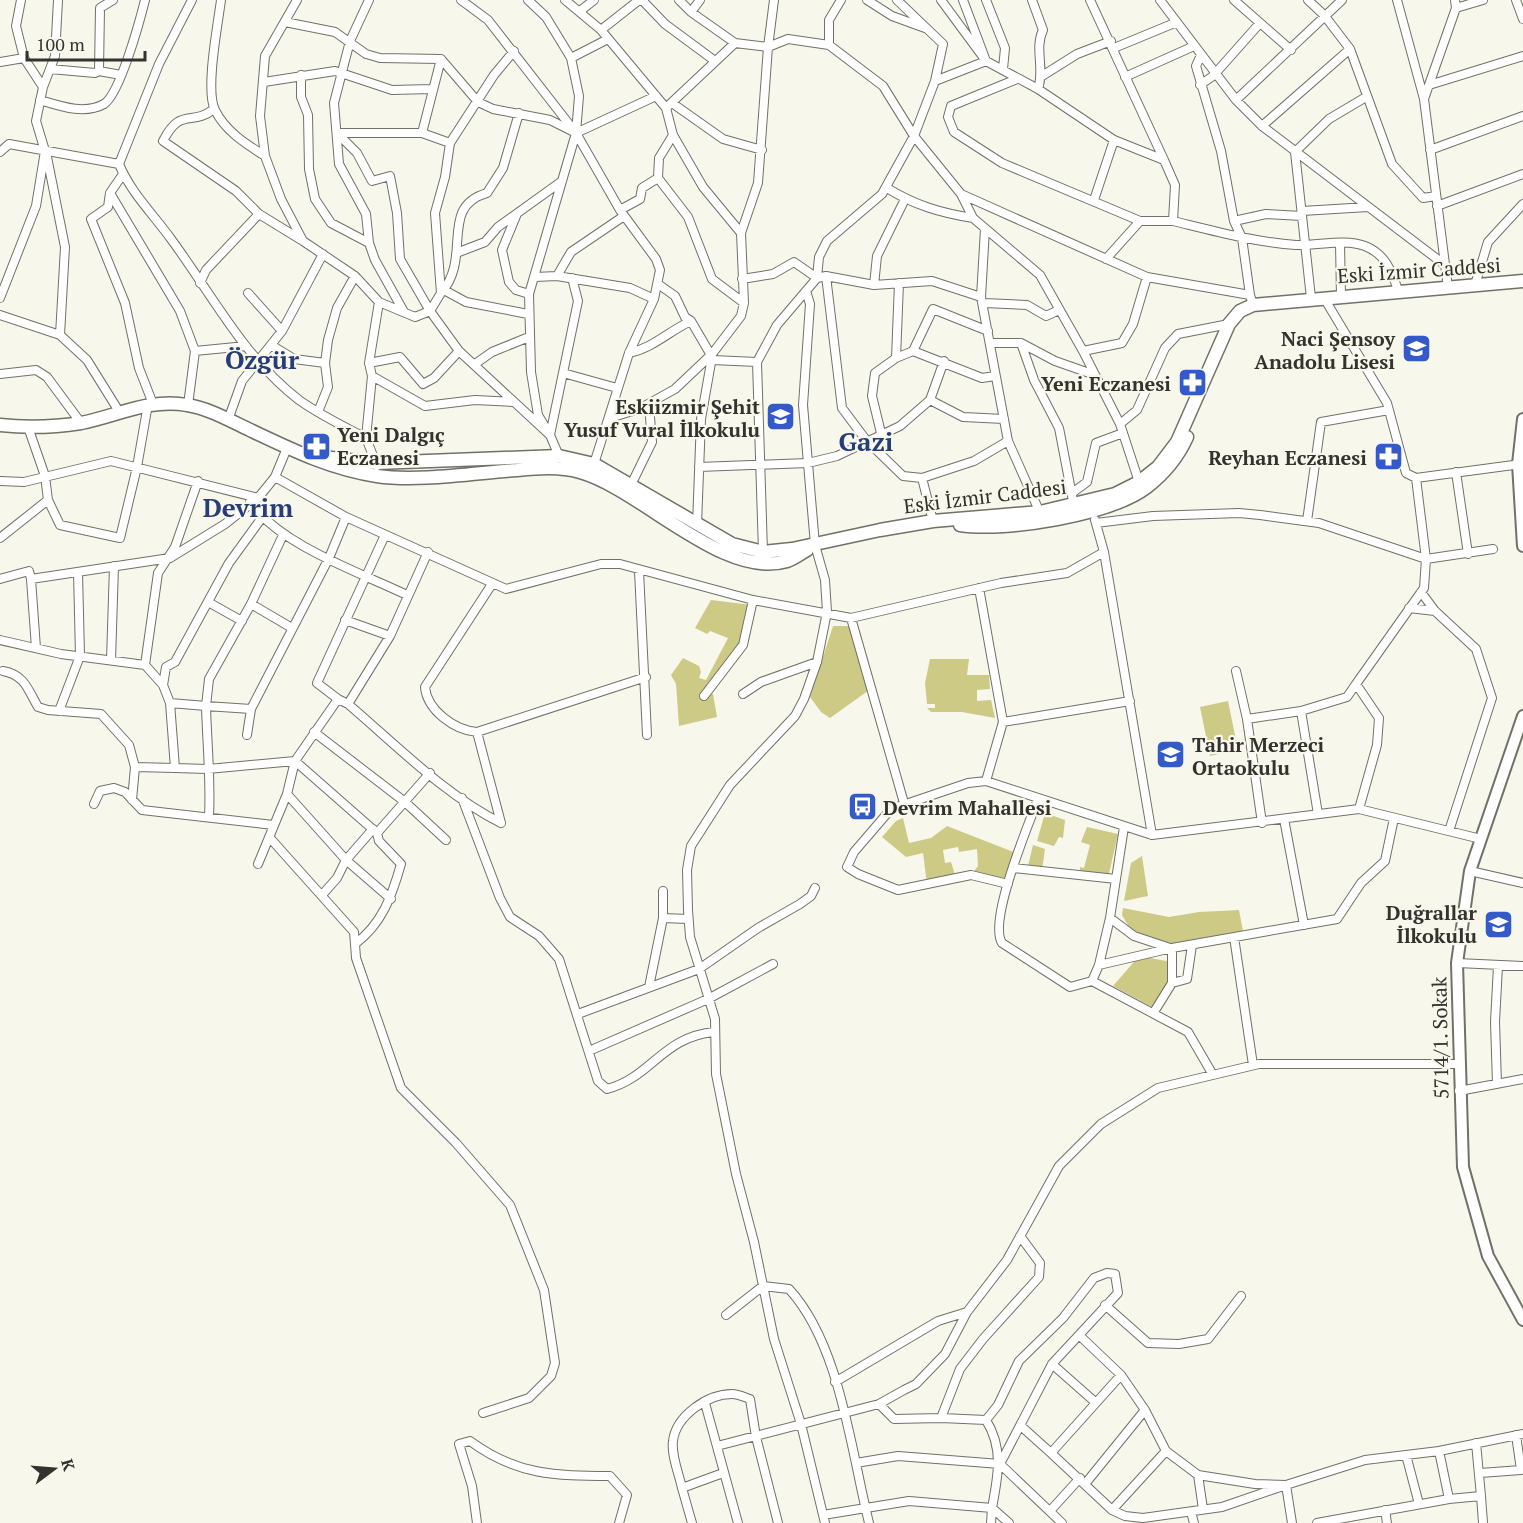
<svg xmlns="http://www.w3.org/2000/svg" width="1523" height="1523" font-family="'PT Serif',serif">
  <style>
    .green { fill: #cdca86 }
    .lines { fill: none; stroke-linecap: round; stroke-linejoin: round }
    .minor-casing { stroke: #717168; stroke-width: 10 }
    .secondary-casing { stroke: #717168; stroke-width: 14 }
    .primary-casing { stroke: #717168; stroke-width: 15 }
    .minor { stroke: #fff; stroke-width: 8 }
    .secondary { stroke: #fff; stroke-width: 10 }
    .primary { stroke: #fff; stroke-width: 12 }
    .labels { text-anchor: middle; dominant-baseline: central; stroke-width: 4.5; stroke-linejoin: round; paint-order: stroke }
    .street-label { font-size: 20px; fill: #32322e; stroke: #f7f7ec }
    .poi-label { font-size: 20px; font-weight: bold; fill: #32322e; stroke: #f7f7ec; text-anchor: end }
    .district-label { font-size: 26px; font-weight: bold; fill: #283d75; stroke: #f7f7ec }
  </style>
  <rect width="100%" height="100%" fill="#f7f7ec"/>
  <path class="green" d="M711 600 752 605 743 645 705 695 713 694 717 717 679 726 676 684 671 675 683 658 699 666 701 672 699 678 706 680 728 638 710 631 707 634 695 628Z
    M833 626H854L872 688 830 718 821 712 810 697Z
    M930 659H969L967 675H989L990 689 977 690V701L991 700 995 718 962 712H931L927 708H935V704H927L925 683Z
    M1228 701 1238 750 1210 756 1200 707Z
    M1045 813 1065 820 1063 838 1059 837 1054 846 1037 841Z
    M903 818 909 843 931 838 947 826 1016 853 1008 884 971 875 978 866 977 849 959 852 958 847 943 850 945 863 951 862 956 878 927 884 923 853 906 857 882 837 896 821Z
    M1087 827 1118 834 1108 878 1080 875V867L1084 868 1090 845 1081 842Z
    M1033 845 1045 849 1042 871 1027 870Z
    M1142 856 1148 896 1124 901 1131 863Z
    M1123 908 1169 917 1199 912 1239 910 1244 936 1172 948 1132 932 1122 915Z
    M1139 956 1172 962V983L1156 1009 1113 986Z"/>
  <g class="lines">
    <defs>
      <path id="minor" d="M21 0 16 26 24 58
        M192 0 159 64 119 164C131 193 153 214 171 239 211 293 244 358 299 400 320 415 343 426 366 438
        M221 0C218 24 205 90 215 110 225 131 246 144 265 156
        M297 0 265 56 260 116 265 156 281 199 303 241 355 276 379 302 369 363 372 376 366 438 377 466
        M369 0 350 41 334 103 339 164 366 214 369 243 375 260 404 312
        M461 0 488 20 576 133 656 96
        M528 0 546 17 571 58 579 96 576 133 620 210 656 259 660 270 654 299 629 353 594 464
        M565 0 601 30 666 108 673 135 703 187 741 233
        M642 0 665 24 715 61
        M679 0 691 12 735 43 768 47 788 39 829 45 883 86 914 136 882 194 827 241 819 257 817 278 777 325 757 362 712 360
        M867 0 892 16 925 28
        M897 0 943 44 935 81 914 136 961 194 973 218 1040 275 1083 351 1120 424 1139 482
        M941 0 986 61 1038 89 1114 140 1164 160 1175 185 1173 221C1214 231 1254 242 1296 245 1318 246 1344 238 1365 246 1387 255 1392 273 1399 293
        M986 0 1005 48 1003 69
        M1032 0 1043 30C1034 49 1045 68 1038 89
        M1090 0 1164 160
        M1160 0 1236 100 1262 126 1445 265
        M1234 0 1291 50
        M1308 0 1324 15 1350 49 1392 164 1423 198 1436 196
        M1397 0 1424 99
        M1516 0 1523 19
        M1456 8 1483 0
        M580 11 594 0
        M691 12 700 0
        M285 22 335 32 366 54 380 58 441 59 478 102 493 109 550 120 576 133 529 294 531 372 538 415 550 435
        M601 30 639 0
        M829 45V20L841 0
        M1114 48 1177 22
        M1201 55 1196 66 1221 151 1234 221 1242 238 1250 295
        M571 58 608 39
        M0 62 24 58 43 87
        M50 69 95 73 99 71 100 8 113 0
        M99 71 121 75
        M301 75V97L308 115 309 169 315 199 331 223 369 243
        M1042 76 1077 54 1111 41
        M1125 77 1194 46
        M1017 79 951 106 948 117 954 132 1002 163 1140 221H1173
        M935 81 986 61 963 0
        M264 82 335 71 392 90 432 89
        M1200 85 1213 76 1260 23
        M1429 85 1523 56
        M40 100C60 106 84 115 104 104 120 94 140 20 145 0
        M1236 100 1342 0
        M672 103 723 139 762 150
        M668 106 735 43
        M1262 126 1350 49
        M337 133 357 153 372 181 390 176 397 213 400 259 430 311 459 351 550 435 559 456
        M337 133H422L450 143
        M422 133 441 59
        M1430 150 1523 116
        M0 152 9 144 119 164
        M46 152 65 247 60 335
        M123 174 110 193 108 207 91 219 125 303 139 368 153 404
        M658 178 688 217 712 279 744 303
        M887 188C914 205 941 213 973 218
        M110 193 180 311 195 351 188 405
        M961 194 1147 277 1250 295 1253 305
        M1094 200 1114 140
        M1437 206 1523 174
        M620 210 640 199 642 188 658 178 659 158 673 135
        M1302 211 1368 207
        M259 214 303 241
        M516 216 502 250 509 282 516 290 529 294
        M1234 221 1266 214 1302 216
        M985 229 981 297 1008 441 1041 515
        M1340 243 1341 296
        M459 252 485 242 498 227 562 181
        M1106 259 1140 221
        M557 276 630 288 654 299
        M826 276 842 408 866 440 903 476 922 478 933 521
        M535 277 557 276 571 252 624 216
        M742 279 773 274 794 262 817 278 826 276 874 285 932 281 981 297
        M200 283 206 270 259 214 236 191 163 141C181 106 191 127 214 109
        M658 284 675 296 685 317 691 321 712 357 701 419 697 525
        M874 285 877 256 905 199
        M1475 285 1488 242 1523 204
        M1448 288 1424 99 1456 8 1455 0
        M444 290 466 302 528 314
        M806 291 810 304 803 405 815 545 825 580 827 612 817 662 804 699 795 716 730 785 691 846 687 870 688 910 690 937 715 1019 716 1074 736 1174 754 1242 774 1339 801 1424 825 1523
        M248 293 282 331
        M441 293C473 257 438 207 487 193L503 168 519 113
        M0 298 36 206 45 151 36 121 43 87 55 56 58 0
        M1311 298 1295 152 1329 119 1366 97
        M1324 298 1387 403 1406 473 1416 478 1521 464
        M379 302 415 317 430 311 441 293 435 213 445 177 450 143 494 75 514 51
        M984 303 1027 305 1046 316 1059 310
        M0 315 60 335 87 360 120 413
        M990 343H1021L1034 380 1059 428 1074 506
        M1021 343 1055 361 1095 375
        M271 345 294 359 325 363
        M195 351 246 346
        M913 351 933 309 988 331
        M1083 351 1122 343 1133 324 1147 277
        M629 353C653 348 669 331 691 321
        M896 358 899 283
        M757 362 763 552
        M369 363 400 357 423 384 434 378 459 351
        M475 364 492 352 529 337
        M563 373 617 388
        M0 374 36 370 47 377 81 423
        M372 376 425 406 475 400 513 402
        M930 400 963 417 1004 419
        M318 412 328 387 325 363 328 340 337 308 355 276
        M610 418 639 409 675 389 712 354 741 316 744 303 741 233 758 183 768 47 774 0
        M228 420 242 381 282 331 323 254
        M1120 424 1137 410 1165 348 1178 334 1229 324
        M28 427 45 476 48 500 60 525 120 538 137 467 148 404
        M881 433 872 396 875 373 896 358 913 351 982 378 995 376
        M550 435 578 301 572 278
        M699 467 808 463 837 456 900 426 930 400 944 361
        M1456 472 1468 554
        M275 477 346 517 506 589 601 564H620L753 600 851 618 1001 583 1067 573 1104 552
        M922 478 974 461 1008 441
        M1416 478 1426 559 1493 549
        M0 481 24 482 111 461 258 498
        M198 481 175 547 158 573 145 665 163 685 170 703 175 768 208 769 295 761 377 833 379 841 401 864C392 896 382 924 355 944L356 958 401 1088 456 1143 510 1205 544 1290 555 1363 551 1376 529 1398 483 1413
        M631 485 652 442 649 405
        M1072 493 1087 482 1096 443 1123 433
        M250 502C280 545 359 572 407 595
        M1095 520 1104 552 1152 835
        M1307 521 1321 422 1389 410
        M1096 523 1153 516 1239 513 1260 515 1319 523 1426 559 1424 588 1356 684 1379 718 1377 745 1359 809
        M0 538 48 500
        M639 571 647 735
        M0 579 29 571 31 579 170 558 225 524 258 498 275 477 287 448
        M31 579 36 648
        M492 584 425 687C427 710 454 730 477 732L646 677
        M979 588 1003 722 986 781 968 783 891 809 854 852 847 867 858 874 898 890 971 875 1008 884
        M1421 592 1435 611 1476 649 1492 698 1449 831
        M208 602 242 621
        M251 604 292 628
        M1409 608 1435 611
        M851 618 904 803
        M345 620 390 636
        M0 640 61 654 145 665
        M111 660 114 566
        M3 671C25 675 28 690 38 707L48 710 101 714 129 745 135 767
        M1236 671 1247 719 1262 823
        M163 685 166 667 175 662 229 563 261 519
        M743 694 761 682 817 662
        M704 696 743 645 753 600
        M338 699 317 683 385 535
        M170 703 206 706 209 679 251 604 283 535
        M348 704C395 744 446 796 501 823
        M59 711 80 656 78 572
        M1301 711 1318 814
        M1247 719 1301 711 1347 697 1356 684
        M1003 722 1130 701
        M314 732 405 802 446 840
        M477 732 501 823
        M247 735 251 709 329 558 346 517
        M986 781 1152 835 1359 809 1481 839
        M287 794 346 860 391 899
        M462 798 500 898 510 917 539 936 559 959 598 1081 607 1089C652 1077 662 1037 714 1032
        M1038 799C1028 826 988 921 1002 943L1070 987 1092 981 1188 1032 1213 1075
        M132 800 135 767 175 768
        M94 804 100 791 114 788 125 792 142 810 273 825
        M209 817C211 780 207 744 206 706L251 709
        M1284 819 1304 925
        M377 833 430 773
        M270 838 354 932 355 944
        M258 864 287 794 295 761 338 699 348 704 390 636 428 552
        M1013 868 1116 879
        M1470 871 1523 883
        M322 895 337 878 346 860 373 829
        M663 918 688 919
        M1110 918 1124 827
        M1234 937 1253 1065
        M1457 963 1523 966
        M1099 965 1172 948 1337 919 1361 883 1385 861 1394 818
        M1092 981 1099 965 1110 918 1134 936 1170 948
        M1172 983 1187 979 1192 945
        M649 987 663 918V891
        M1154 1012 1172 983V948
        M578 1014 699 969 758 928 800 904 811 896 815 888
        M589 1051 708 999 773 964
        M1497 1084 1495 1022 1498 966
        M1459 1091 1523 1079
        M1105 1305 1148 1343 1179 1344 1208 1339 1241 1296
        M726 1315 763 1286 789 1289C840 1344 851 1451 869 1523
        M1052 1364 1095 1402
        M835 1382 938 1321 967 1312 1007 1260 1059 1166 1101 1124 1158 1088 1259 1064H1458
        M705 1403 738 1523
        M941 1418 960 1369 983 1339 1039 1277 1040 1263 1020 1236
        M986 1420 998 1405 1019 1361 1063 1318 1094 1278 1107 1273 1115 1274 1118 1293 1079 1335
        M1022 1427 1051 1453 1121 1375
        M1476 1443 1481 1496
        M717 1446 879 1404 904 1390 916 1384 945 1354 967 1312
        M1439 1451 1449 1499
        M1051 1453 1112 1510 1125 1516 1143 1518 1222 1507 1286 1485 1292 1523
        M1406 1455 1419 1504
        M856 1463 898 1456 1000 1464
        M1480 1473 1521 1470 1516 1435
        M1198 1475 1203 1509
        M1085 1484 1145 1410
        M682 1488C679 1474 671 1455 673 1441 676 1416 707 1394 732 1394 738 1394 744 1397 750 1399L756 1437 778 1523
        M992 1508 1009 1523
        M1112 1510 1166 1451
        M1385 1510 1387 1523
        M1050 1511 1080 1478
        M1191 1512 1194 1523
        M823 1515 909 1501 992 1508C998 1476 1004 1449 986 1420L941 1418 894 1419 879 1404
        M477 1523 472 1486 459 1444 470 1441C516 1475 555 1476 610 1476L627 1495 619 1523
        M692 1523 682 1488 723 1473
        M991 1523 992 1508
        M1062 1523 1000 1464 1052 1364 1079 1335 1121 1375 1145 1410 1166 1451 1198 1475 1255 1484 1286 1485 1365 1460 1439 1451 1523 1434
        M1317 1523 1449 1499 1481 1496 1483 1523"/>
      <path id="secondary" d="M1523 419 1518 464 1523 546
        M1523 716 1470 871 1457 963 1463 1167 1488 1256 1523 1320"/>
      <path id="primary" d="M0 425C26 428 55 427 81 423 117 416 150 398 187 405 208 408 231 421 250 430 292 450 331 469 377 476 417 482 475 473 517 470 538 468 559 466 580 472 641 489 723 580 787 561 794 559 801 553 807 550
        M305 455 376 463 559 456 594 464 732 544 763 552 792 549 880 530 933 521 1040 512 1115 494 1139 482 1158 467 1177 442 1229 324 1240 311 1253 305 1523 281
        M960 525C1006 532 1110 515 1147 487 1165 473 1178 457 1187 437"/>
    </defs>
    <use href="#minor" class="minor-casing"/>
    <use href="#secondary" class="secondary-casing"/>
    <use href="#primary" class="primary-casing"/>
    <use href="#minor" class="minor"/>
    <use href="#secondary" class="secondary"/>
    <use href="#primary" class="primary"/>
  </g>
  <defs>
    <symbol id="school-square" viewBox="-11 -11 22 22"><rect x="-9" y="-9" width="18" height="18" rx="4" fill="#345aca" stroke="#f7f7ec"/><path d="M0-5L7-2L0 1L-7-2ZM-4 1L0 2.5L4 1V4Q0 6-4 4Z" fill="#fff"/></symbol>
    <symbol id="pharmacy-square" viewBox="-11 -11 22 22"><rect x="-9" y="-9" width="18" height="18" rx="4" fill="#345aca" stroke="#f7f7ec"/><path d="M-2-6h4v4h4v4h-4v4h-4v-4h-4v-4h4Z" fill="#fff"/></symbol>
    <symbol id="bus-square" viewBox="-11 -11 22 22"><rect x="-9" y="-9" width="18" height="18" rx="4" fill="#345aca" stroke="#f7f7ec"/><path d="M-5-6H5V4H4V6H2V4H-2V6H-4V4H-5ZM-3.5-4V0h7V-4ZM-3.5 1.2v1.5H-2V1.2ZM2 1.2v1.5H3.5V1.2Z" fill="#fff"/></symbol>
  </defs>
  <g fill-rule="evenodd">
    <use href="#school-square" x="1400" y="332" width="33" height="33"/>
    <use href="#pharmacy-square" x="1176" y="366" width="33" height="33"/>
    <use href="#school-square" x="764" y="400" width="33" height="33"/>
    <use href="#pharmacy-square" x="300" y="430" width="33" height="33"/>
    <use href="#pharmacy-square" x="1372" y="440" width="33" height="33"/>
    <use href="#school-square" x="1154" y="738" width="33" height="33"/>
    <use href="#bus-square" x="846" y="790" width="33" height="33"/>
    <use href="#school-square" x="1482" y="908" width="33" height="33"/>
  </g>
  <g class="labels">
    <g class="street-label">
      <text transform="translate(1419 270) rotate(-4)">Eski İzmir Caddesi</text>
      <text transform="translate(985 496) rotate(-7)">Eski İzmir Caddesi</text>
      <text transform="translate(1440 1038) rotate(-91)">5714/1. Sokak</text>
    </g>
    <g class="poi-label">
      <text x="1395" y="338">Naci Şensoy<tspan x="1395" dy="23">Anadolu Lisesi</tspan></text>
      <text x="1171" y="383">Yeni Eczanesi</text>
      <text x="760" y="406">Eskiizmir Şehit<tspan x="760" dy="23">Yusuf Vural İlkokulu</tspan></text>
      <text x="337" y="434" text-anchor="start">Yeni Dalgıç<tspan x="337" dy="23">Eczanesi</tspan></text>
      <text x="1367" y="457">Reyhan Eczanesi</text>
      <text x="1192" y="744" text-anchor="start">Tahir Merzeci<tspan x="1192" dy="23">Ortaokulu</tspan></text>
      <text x="883" y="807" text-anchor="start">Devrim Mahallesi</text>
      <text x="1477" y="912">Duğrallar<tspan x="1477" dy="23">İlkokulu</tspan></text>
    </g>
    <g class="district-label">
      <text x="262" y="359">Özgür</text>
      <text x="866" y="441">Gazi</text>
      <text x="248" y="507">Devrim</text>
    </g>
  </g>
  <g transform="translate(54 1469) rotate(74)" stroke="#f7f7ec" stroke-width="4.5" paint-order="stroke">
  <path d="M0-4.5L10 22L0 15L-10 22Z" fill="#32322e"/>
  <text y="-9" font-size="16" font-weight="bold" text-anchor="middle" fill="#32322e">K</text>
  </g>
  <path d="M27 51v9h118v-9" fill="none" stroke="#32322e" stroke-width="3"/>
  <text x="36" y="51" font-size="18" fill="#32322e" stroke="#f7f7ec" stroke-width="4.5" paint-order="stroke">100 m</text>
</svg>
